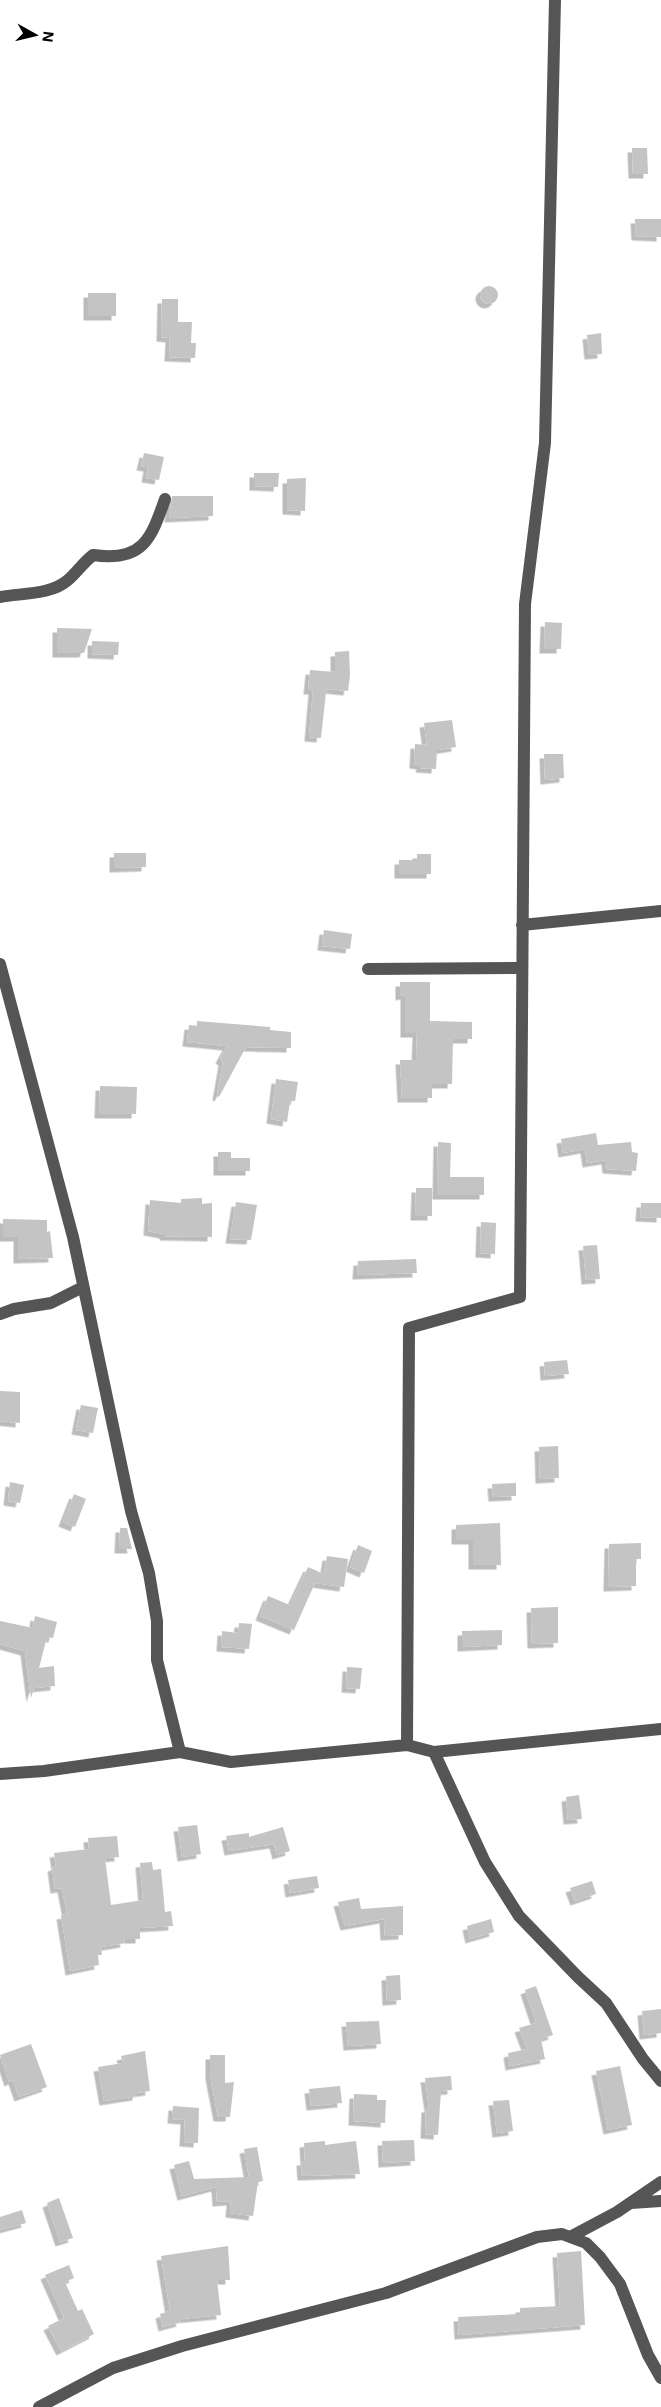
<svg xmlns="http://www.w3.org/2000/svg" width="661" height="2407" font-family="Inter,sans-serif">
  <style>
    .building { fill: #c4c4c4; filter: url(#shadow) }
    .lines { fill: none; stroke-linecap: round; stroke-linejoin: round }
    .minor { stroke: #555; stroke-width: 12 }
  </style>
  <defs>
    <filter id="shadow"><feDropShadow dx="-4.5" dy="4.5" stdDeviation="0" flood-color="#0004"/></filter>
  </defs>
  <rect width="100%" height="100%" fill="#fff"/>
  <path class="building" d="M632 148H647L648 174H633Z
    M635 219H661V237L636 236Z
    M480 295a9 9 0 1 1 18 0a9 9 0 1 1-18 0Z
    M88 293H116V316H88Z
    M162 299H178V322H192L191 343H196L195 358 169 357 170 338 161 337Z
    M601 333 602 354 589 355 587 335Z
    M144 453 164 457 159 480 146 478 148 467 141 466Z
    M254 473H279L278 487 254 486Z
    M306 478 305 511 287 510V479Z
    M172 496H213V516L169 518Z
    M545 622 562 623 561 649H544Z
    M57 628 92 629 84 653H57Z
    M92 641 119 642 118 655 92 654Z
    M349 651 350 675 348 691 329 689V692H326L321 738 309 737 313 690H308L310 670 335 672V652Z
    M452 720 456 747 437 750 436 769 420 768 421 765 414 764 415 744 427 745 424 723Z
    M544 754H563L564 778 545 780Z
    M114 853H146V867L114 868Z
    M417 854H431V874H399V860H417Z
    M324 930 352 934 350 949 322 946Z
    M400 982H430V1021L472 1022V1039H453L452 1084H432V1098H402L400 1060H416L417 1033H405V995L400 996Z
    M197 1021 270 1027V1030L291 1032V1048L246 1047 219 1097 217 1096 223 1061 220 1059 227 1046 187 1042 189 1025 197 1026Z
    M276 1079 298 1082 295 1101H290L287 1122 271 1119Z
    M100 1086 137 1087 136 1114H99Z
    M596 1133 598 1145 631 1142 632 1152 638 1153 636 1171 607 1169 606 1160 587 1163 585 1149 563 1153 561 1139Z
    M438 1142 451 1143 450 1177H484V1195H437Z
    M218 1152H231V1158H250V1171H218Z
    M416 1188H432V1216H415Z
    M202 1198V1204L212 1203V1237L164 1236V1234L148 1231 150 1200 181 1203V1199Z
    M236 1202 257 1205 251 1240 230 1239Z
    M641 1203H661V1218L640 1217Z
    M3 1219 47 1220V1232L50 1231 53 1258 18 1259V1237H3Z
    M481 1222 496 1223 495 1254 480 1253Z
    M597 1245 600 1279 586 1280 583 1246Z
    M416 1259 417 1273 357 1275 358 1261Z
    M567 1360 569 1374 545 1376 544 1362Z
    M0 1391 20 1392V1423L0 1421Z
    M81 1405 98 1408 93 1433 76 1430Z
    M558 1446 559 1478 540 1479 539 1447Z
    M10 1482 24 1485 20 1503 8 1501Z
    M516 1483V1496L493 1497 492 1484Z
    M74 1494 86 1499 75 1527 63 1522Z
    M500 1523 501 1565H473V1540H456V1525Z
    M120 1528H127L132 1549H119Z
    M641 1543V1559H636V1586L608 1587 609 1544Z
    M358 1545 372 1551 364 1573 350 1567Z
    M327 1556 348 1559 344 1587 315 1583 294 1630 260 1616 268 1596 290 1605 308 1567 324 1574Z
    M558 1607V1643L532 1644 531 1608Z
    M35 1616 57 1622 53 1638 47 1637 39 1668 54 1666 55 1686 34 1688 31 1698 25 1651 0 1644V1621L33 1628Z
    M239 1623 252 1624 249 1649 221 1647 222 1631 238 1633Z
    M502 1630V1645L462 1647V1631Z
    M347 1667 362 1668 360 1689 346 1688Z
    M579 1795 582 1819 568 1820 566 1797Z
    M197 1825 201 1854 182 1857 178 1827Z
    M283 1827 290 1851 277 1855 274 1844 229 1851 226 1836 249 1833V1837Z
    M117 1836 119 1857 105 1858 111 1905 143 1900 140 1863 152 1862 153 1870 161 1869 165 1912 171 1911 173 1926 140 1928V1939H124L125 1943 101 1947 102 1955H98L99 1965 70 1971 61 1915 67 1914 62 1888 55 1889 52 1867 56 1866 54 1853 89 1849 88 1838Z
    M317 1876 319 1888 290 1893 288 1880Z
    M592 1881 596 1894 575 1901 570 1888Z
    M359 1898 361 1909 403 1906V1935L385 1936 384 1919 345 1926 338 1902Z
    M491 1919 494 1932 470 1939 467 1926Z
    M400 1975 401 2000 387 2001 386 1976Z
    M536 1986 553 2035 541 2039 545 2059 510 2066 508 2053 527 2049 519 2028 536 2023 525 1990Z
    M661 2009V2033L644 2035 642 2011Z
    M379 2021 381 2044 348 2046 346 2022Z
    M31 2044 47 2087 19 2097 13 2080 9 2082 0 2055Z
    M145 2051 150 2091 137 2093V2096L104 2101 98 2067 123 2063 121 2056Z
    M210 2055H225V2083L234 2082 230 2117H218L210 2075Z
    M620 2066 632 2125 608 2130 596 2071Z
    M451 2076 452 2090 441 2091 438 2135 425 2134 426 2108H429L425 2078Z
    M340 2086 342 2103 311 2106 309 2089Z
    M354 2094 377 2095V2100H386L385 2123 353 2121Z
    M509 2100 513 2131 497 2133 493 2101Z
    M173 2106 199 2108 198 2143 184 2142 185 2120 172 2119Z
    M414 2140 415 2161 383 2163 382 2141Z
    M325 2141V2145L356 2141 360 2174 302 2176 301 2161H305L304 2143Z
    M257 2147 263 2181 258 2182 253 2216 230 2213 231 2201 217 2202 216 2187 182 2196 174 2165 189 2161 194 2179 249 2177 244 2149Z
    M59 2198 73 2238 60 2242 47 2203Z
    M22 2210 26 2223 0 2230V2217Z
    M228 2246 230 2280H217L221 2315 180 2319 181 2322 163 2327 160 2314 170 2311 161 2256Z
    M581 2251 585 2325 459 2335 458 2317 520 2314V2308L560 2306 557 2253Z
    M69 2265 74 2278 65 2282 78 2311 82 2309 94 2334 61 2351 48 2326 64 2318 45 2275Z"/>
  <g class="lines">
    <path class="minor" d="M0 597C22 593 51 595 68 580 77 572 83 563 93 555 143 562 151 539 165 499
      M522 925 661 911
      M0 964 73 1237 131 1511 149 1573 157 1621V1660L180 1752
      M368 969 522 968
      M0 1314 14 1309 51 1303 83 1287
      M407 1745 409 1328 520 1297 525 604 545 443 555 0
      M434 1752 485 1862 519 1916 578 1977 606 2003 643 2059 661 2081
      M0 1774 44 1771 180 1752 231 1762 407 1745 434 1752 661 1729
      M631 2203 661 2201
      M570 2237 617 2212 661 2182
      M39 2407 113 2368 182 2346 386 2293 537 2237 562 2234 586 2243 600 2257 620 2284 648 2355 661 2378"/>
  </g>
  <g transform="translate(35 35) rotate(98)" stroke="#ffffff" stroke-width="4" paint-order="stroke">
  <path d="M0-4L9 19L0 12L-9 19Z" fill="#000000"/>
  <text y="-8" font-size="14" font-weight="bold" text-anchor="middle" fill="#000000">N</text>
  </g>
</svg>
